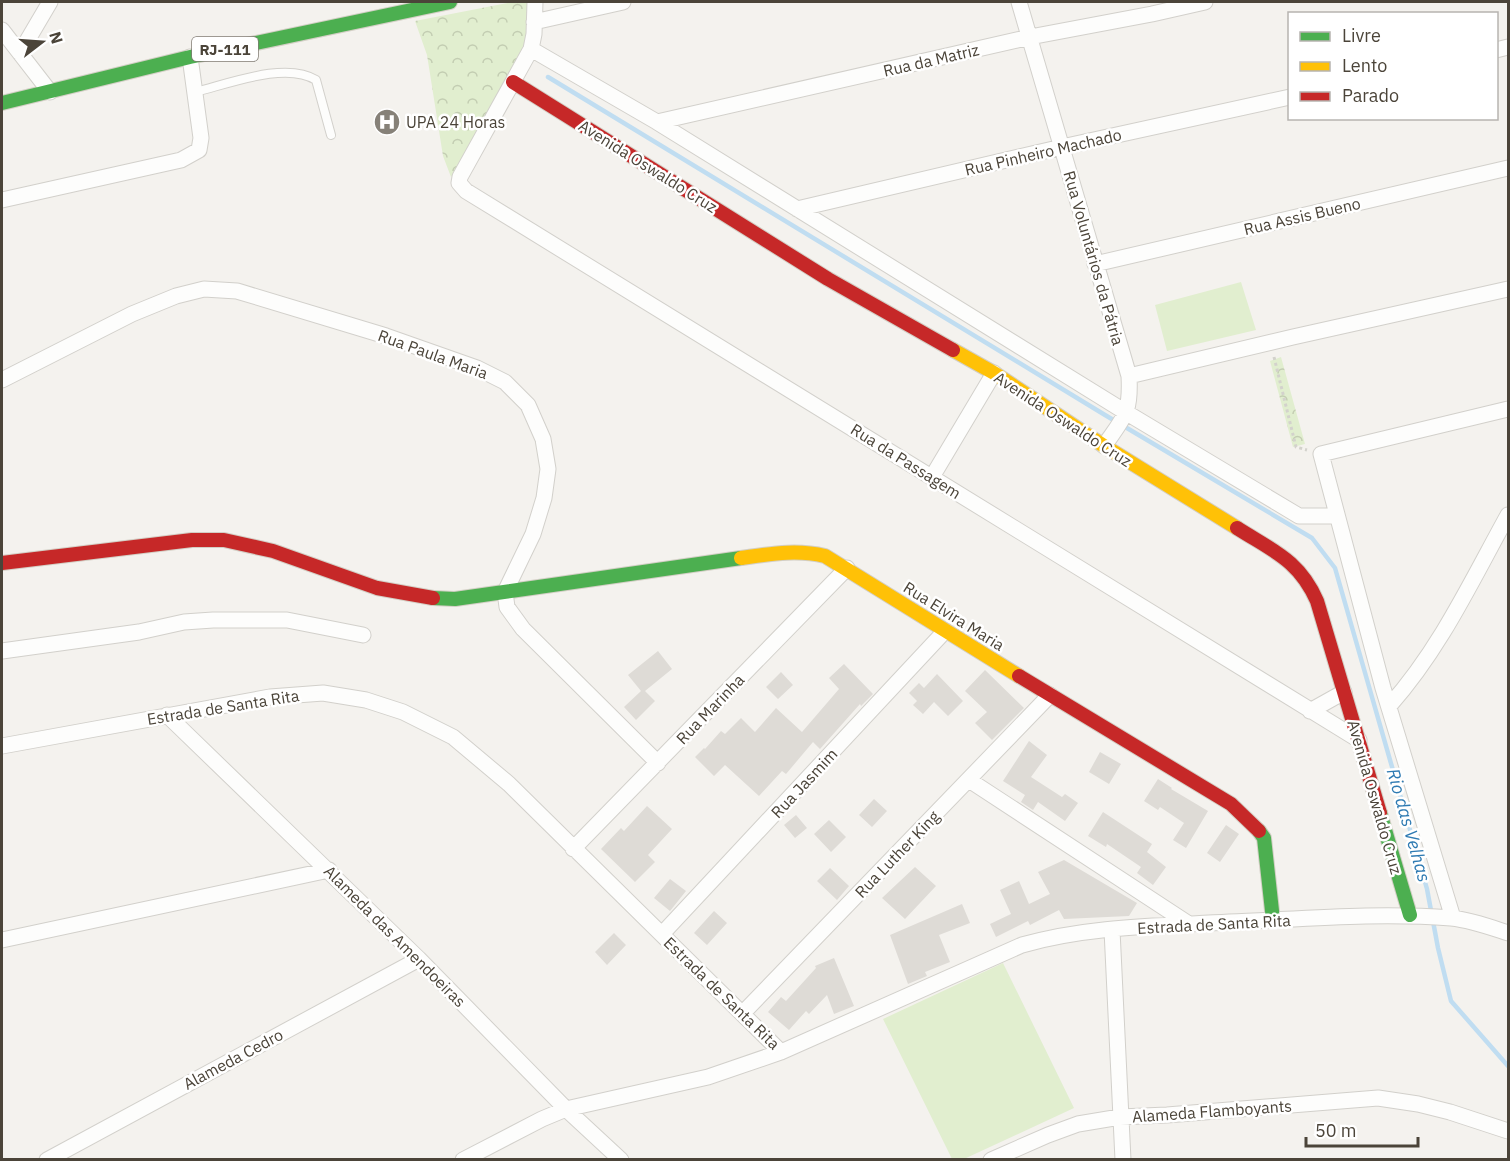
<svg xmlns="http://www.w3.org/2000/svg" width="1510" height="1161" font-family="'IBM Plex Sans',sans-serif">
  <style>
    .park { fill: url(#park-crowns) }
    .pitch { fill: #e1eecf }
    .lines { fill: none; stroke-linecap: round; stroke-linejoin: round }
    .stream { stroke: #c0ddf1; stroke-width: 4.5 }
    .building { fill: #dedbd6 }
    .lane-casing { stroke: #d2d0cb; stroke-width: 10 }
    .street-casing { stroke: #d2d0cb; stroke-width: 17 }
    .fast-casing { stroke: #d3cfc5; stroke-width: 16 }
    .slow-casing { stroke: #d3cfc5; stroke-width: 16 }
    .jam-casing { stroke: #d3cfc5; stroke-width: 16 }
    .path { stroke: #d3d2cc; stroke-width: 3; stroke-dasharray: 3 3; stroke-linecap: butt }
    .lane { stroke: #fdfdfc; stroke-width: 8 }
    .street { stroke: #fdfdfc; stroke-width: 15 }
    .fast { stroke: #4caf50; stroke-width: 14 }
    .slow { stroke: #ffc107; stroke-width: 14 }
    .jam { stroke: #c62828; stroke-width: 14 }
    .labels { text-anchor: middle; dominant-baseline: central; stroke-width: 5; stroke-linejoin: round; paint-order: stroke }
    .shield { fill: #fff; stroke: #817c74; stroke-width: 1.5 }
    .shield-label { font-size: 15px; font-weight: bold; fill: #4b4439 }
    .street-label { font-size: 16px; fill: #4b4439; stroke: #fff }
    .poi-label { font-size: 16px; fill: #4b4439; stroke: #fff; text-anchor: start }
    .water-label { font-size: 18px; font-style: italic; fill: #2e7ab2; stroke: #fff }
  </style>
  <defs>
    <pattern id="park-crowns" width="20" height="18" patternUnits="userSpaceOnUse" patternTransform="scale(1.5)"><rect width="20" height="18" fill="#e1eecf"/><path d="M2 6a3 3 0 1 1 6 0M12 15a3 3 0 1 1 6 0" fill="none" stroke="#c3cdb2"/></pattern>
  </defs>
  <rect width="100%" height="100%" fill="#f4f2ee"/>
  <path class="park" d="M513 2H535L531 49 451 177 443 156 427 55 415 21Z
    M1281 357 1305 444 1293 447 1270 361Z"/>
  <path class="pitch" d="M1241 282 1256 330 1167 351 1155 305Z
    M1003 963 1074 1108 964 1159H952L883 1019Z"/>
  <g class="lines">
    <path class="stream" d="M548 77 1105 415 1312 538 1335 568 1427 889 1438 948 1451 1001 1508 1066"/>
  </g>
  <path class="building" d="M658 651 672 669 645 691 655 701 636 720 624 707 641 691 628 675Z
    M844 664 873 694 861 706 860 704 820 749 813 742 786 774 782 771 759 796 725 765 714 776 695 757 704 748 705 749 721 731 725 734 741 718 755 732 776 708 802 732 839 689 829 678Z
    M985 670 1024 708 992 740 975 723 987 712 965 691Z
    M781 672 793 685 778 699 766 687Z
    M937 674 963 701 948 716 934 702 923 714 913 705 917 701 909 693 919 683 924 688Z
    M1029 741 1047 755 1031 777 1062 797 1065 794 1078 803 1065 821 1038 802 1033 810 1021 802 1025 795 1003 781Z
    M1100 752 1121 764 1109 784 1089 772Z
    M1158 779 1172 788 1171 789 1208 811 1186 848 1173 840 1184 823 1160 807 1158 810 1144 801Z
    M874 799 887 811 872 827 859 815Z
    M647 806 672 829 648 855 655 862 635 882 601 849 621 828 624 831Z
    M1103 812 1152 844 1147 852 1166 867 1153 885 1137 873 1141 867 1107 844 1106 847 1088 836Z
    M796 815 807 828 795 838 784 825Z
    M829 820 846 837 831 852 814 834Z
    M1226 825 1239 834 1220 862 1207 853Z
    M1064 860 1137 903 1129 916 1064 919 1059 910 1030 925 1028 921 996 937 990 924 1011 914 1000 890 1019 881 1029 904 1050 894 1038 872Z
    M915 867 936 886 905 919 882 898Z
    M830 868 849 886 837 900 817 881Z
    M670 879 686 891 670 911 654 898Z
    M962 904 970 923 939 935 950 962 925 972 927 976 908 984 890 935Z
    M714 911 727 923 707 945 694 933Z
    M614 933 626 945 607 965 595 952Z
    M834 958 854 1006 834 1014 827 995 809 1014 806 1011 789 1030 768 1012 781 997 786 1001 816 968 815 966Z"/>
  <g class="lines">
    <defs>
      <path id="lane" d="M195 92C228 84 286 61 316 80L331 135"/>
      <path id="street" d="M535 2 534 34 531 49 460 177 459 183 466 191 1359 740
        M1019 2 1129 376C1131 414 1124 417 1104 446
        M534 22 623 2
        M2 30 50 92
        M531 49 657 122 1127 413 1299 516H1336
        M1496 50 1508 47
        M20 53 50 2
        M657 122 1030 37 1152 14 1205 2
        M2 200 181 160 199 150 201 138 190 57
        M797 209 1062 147 1290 97
        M1095 264 1508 168
        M1129 376 1293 337 1508 289
        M2 380 132 314 176 296 204 289 237 291 386 336 477 368 505 382 528 405 543 439 548 469 544 498 533 534 505 592 507 607 523 629 658 763
        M932 477 994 373
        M2 651 139 632 184 622 213 620H287L363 635
        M1390 705C1440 649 1472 580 1508 515
        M1310 711 1344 692
        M167 715 419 959 566 1109 621 1160
        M2 746 270 697 323 693 366 700 403 712 453 737 509 784 781 1052
        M969 780 1189 924
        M573 849 847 568
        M1453 918 1383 688 1321 454 1508 409
        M1112 930 1123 1160
        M662 934 945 631
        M2 940 329 870
        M743 1013 1050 695
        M47 1160 419 959
        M463 1160 542 1119 566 1109 708 1077 781 1052 1022 945C1088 926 1160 926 1229 922 1302 919 1378 912 1451 918 1471 920 1490 927 1508 933
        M991 1160 1048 1135 1078 1124 1120 1117 1167 1115 1378 1098 1418 1104 1450 1112 1508 1131"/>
      <path id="fast" d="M2 103 190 57 450 2
        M433 598 455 599 741 558
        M1380 813 1410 915
        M1259 831 1264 838 1273 920"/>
      <path id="slow" d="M953 350 994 373 1104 446 1237 528
        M741 558C770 554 796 549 825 556L1019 676"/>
      <path id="jam" d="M513 82 828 279 953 350
        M1237 528C1273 551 1299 560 1317 601L1380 813
        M2 563 192 540H224L273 551 377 588 433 598
        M1019 676 1231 804 1259 831"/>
    </defs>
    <use href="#lane" class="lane-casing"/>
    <use href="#street" class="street-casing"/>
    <use href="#fast" class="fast-casing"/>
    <use href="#slow" class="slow-casing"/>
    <use href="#jam" class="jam-casing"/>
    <path class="path" d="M1274 357 1296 447 1307 450"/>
    <use href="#lane" class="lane"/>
    <use href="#street" class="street"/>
    <use href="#fast" class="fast"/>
    <use href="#slow" class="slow"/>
    <use href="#jam" class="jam"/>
  </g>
  <defs>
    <symbol id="hospital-disc" viewBox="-11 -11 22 22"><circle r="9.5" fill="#868178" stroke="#fff"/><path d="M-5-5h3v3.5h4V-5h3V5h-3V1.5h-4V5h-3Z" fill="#fff"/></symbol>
  </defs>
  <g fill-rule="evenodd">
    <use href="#hospital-disc" x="372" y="107" width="30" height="30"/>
  </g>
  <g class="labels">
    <rect class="shield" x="192" y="37" width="66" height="24" rx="4.5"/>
    <g class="shield-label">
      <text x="225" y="49">RJ-111</text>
    </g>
    <g class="street-label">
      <text transform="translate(931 60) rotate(-13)">Rua da Matriz</text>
      <text transform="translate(1043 152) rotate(-13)">Rua Pinheiro Machado</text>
      <text transform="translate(648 166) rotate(32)">Avenida Oswaldo Cruz</text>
      <text transform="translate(1302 216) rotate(-13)">Rua Assis Bueno</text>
      <text transform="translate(1094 258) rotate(74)">Rua Voluntários da Pátria</text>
      <text transform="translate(433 354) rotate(20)">Rua Paula Maria</text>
      <text transform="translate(1063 419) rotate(33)">Avenida Oswaldo Cruz</text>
      <text transform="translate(906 461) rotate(32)">Rua da Passagem</text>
      <text transform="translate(954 616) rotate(32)">Rua Elvira Maria</text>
      <text transform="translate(223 707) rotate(-9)">Estrada de Santa Rita</text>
      <text transform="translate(710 709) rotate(-46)">Rua Marinha</text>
      <text transform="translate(804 783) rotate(-47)">Rua Jasmim</text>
      <text transform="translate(1375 797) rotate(74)">Avenida Oswaldo Cruz</text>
      <text transform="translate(897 854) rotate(-46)">Rua Luther King</text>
      <text transform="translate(1214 924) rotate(-3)">Estrada de Santa Rita</text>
      <text transform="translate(395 936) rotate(45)">Alameda das Amendoeiras</text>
      <text transform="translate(722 993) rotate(44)">Estrada de Santa Rita</text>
      <text transform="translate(233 1059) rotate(-28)">Alameda Cedro</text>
      <text transform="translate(1212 1111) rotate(-4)">Alameda Flamboyants</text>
    </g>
    <g class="poi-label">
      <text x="406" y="122">UPA 24 Horas</text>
    </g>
    <g class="water-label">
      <text transform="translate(1409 825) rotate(74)">Rio das Velhas</text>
    </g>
  </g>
  <rect width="1510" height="1161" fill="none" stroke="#4b4439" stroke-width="6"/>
  <rect x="1288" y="12" width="210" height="108" fill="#ffffff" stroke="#b7b4b0" stroke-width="1.5"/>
  <rect x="1300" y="32" width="30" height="9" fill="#4caf50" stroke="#b7b4b0" stroke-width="1.5"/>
  <text x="1342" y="42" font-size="18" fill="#4b4439">Livre</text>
  <rect x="1300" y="62" width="30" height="9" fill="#ffc107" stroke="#b7b4b0" stroke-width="1.5"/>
  <text x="1342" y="72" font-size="18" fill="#4b4439">Lento</text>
  <rect x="1300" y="92" width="30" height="9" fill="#c62828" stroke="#b7b4b0" stroke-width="1.5"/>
  <text x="1342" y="102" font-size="18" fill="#4b4439">Parado</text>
  <g transform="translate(42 42) rotate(73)" stroke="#ffffff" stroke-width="4.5" paint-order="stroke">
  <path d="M0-4.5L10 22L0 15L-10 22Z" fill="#4b4439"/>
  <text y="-9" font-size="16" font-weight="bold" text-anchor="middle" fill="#4b4439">N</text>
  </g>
  <path d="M1306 1137v9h112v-9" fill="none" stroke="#4b4439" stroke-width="3"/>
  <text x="1315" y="1137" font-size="18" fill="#4b4439" stroke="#ffffff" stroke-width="4.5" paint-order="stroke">50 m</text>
</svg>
